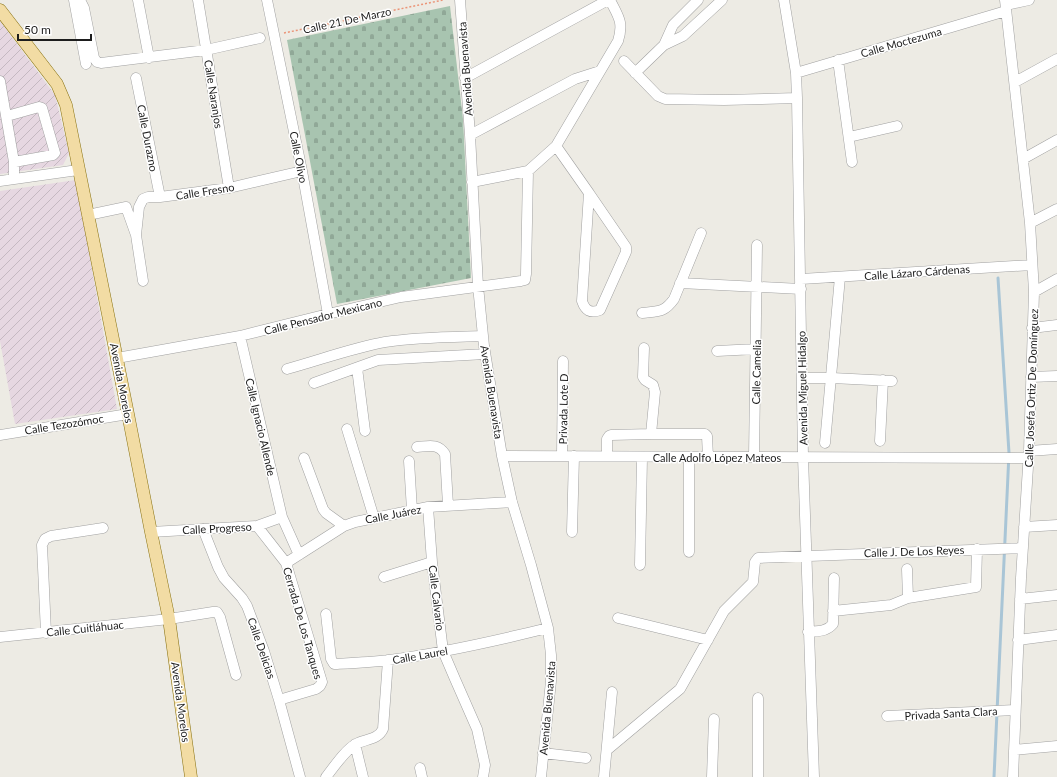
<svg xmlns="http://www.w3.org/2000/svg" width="1057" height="777" font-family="Lato,sans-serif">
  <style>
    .industrial { fill: url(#industrial-furrows) }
    .cemetery { fill: url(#cemetery-stones) }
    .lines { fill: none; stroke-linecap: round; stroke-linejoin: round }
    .stream { stroke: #a9c5d6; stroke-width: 3 }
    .minor-casing { stroke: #a1a1a1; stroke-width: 11 }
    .major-casing { stroke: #87700f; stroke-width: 13 }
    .path { stroke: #eb9477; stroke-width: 1.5; stroke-dasharray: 2 2; stroke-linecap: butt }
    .minor { stroke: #fff; stroke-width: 10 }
    .major { stroke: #f2dca4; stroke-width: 12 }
    .labels { text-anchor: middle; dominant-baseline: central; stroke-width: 3; stroke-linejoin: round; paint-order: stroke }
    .street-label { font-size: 11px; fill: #1d1d1d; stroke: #fff }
  </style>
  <defs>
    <pattern id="industrial-furrows" width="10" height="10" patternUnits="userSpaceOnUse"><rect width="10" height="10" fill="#e6d7e1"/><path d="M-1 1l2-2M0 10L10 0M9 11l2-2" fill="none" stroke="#c5b8c1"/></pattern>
    <pattern id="cemetery-stones" width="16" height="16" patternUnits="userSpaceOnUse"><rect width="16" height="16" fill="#a8c4b0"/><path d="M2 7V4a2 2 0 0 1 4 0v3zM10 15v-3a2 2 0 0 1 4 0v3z" fill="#90a897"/></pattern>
  </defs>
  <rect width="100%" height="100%" fill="#edebe4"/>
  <path class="industrial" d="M0 21 55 95 69 153 63 165 0 174Z
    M76 180 117 409 15 424 0 341V191Z"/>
  <path class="cemetery" d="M450 6 463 119 471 278 337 304 287 40Z"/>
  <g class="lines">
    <path class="stream" d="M994 777 1009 453 998 278"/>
    <defs>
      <path id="minor" d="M74 0 86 64
        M80 0 84 8 94 58 97 62 101 63 206 50 260 38
        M138 0 149 58
        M198 0 229 188
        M267 0 302 171 328 314
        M460 0 470 135 478 286 484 346 502 456 512 502 531 565 548 628 551 655V681L541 777
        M784 0 796 73 797 98 803 457 814 777
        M1005 0 1030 223 1034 292 1029 451 1021 578 1013 777
        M1006 5 1029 0
        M664 45 683 36 722 0
        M838 60 852 162
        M624 61 658 96 665 99 724 100 797 98
        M635 73 664 45 673 25 698 0
        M796 73 1006 11
        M136 78 160 197
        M465 78 608 0
        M0 81 14 162V179
        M1015 82 1057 59
        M7 116 39 107 42 108 55 153 53 155 14 162
        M470 135 575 79 600 71
        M849 137 897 126
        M556 146 589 193 582 301C585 310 590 314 600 310L626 252V247L589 193
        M1023 159 1057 140
        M0 181 78 170
        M472 182 528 171 556 146 618 41C624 22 618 16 610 0
        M88 215 126 207 136 235 143 281
        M1030 223 1057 209
        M136 235 139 207 143 199 148 197H160L229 188 302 171
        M801 279 1032 265
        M680 283 801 289
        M1034 292 1057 279
        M642 313C658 311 664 313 674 299L701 233
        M1032 328 1057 325
        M240 336 282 517 299 555
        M644 348 643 377 645 380 653 385 655 392 651 434
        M717 351 756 349
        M117 358 240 336 328 314 401 297 521 281 525 280 526 274 528 171
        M357 368 365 431
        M287 369C320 360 352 348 385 342 418 337 450 337 483 336
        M1031 377 1057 376
        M802 378H832L892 381
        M314 383 378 360 485 354
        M347 429 374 518
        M0 435 128 414
        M880 441 883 380
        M825 443 840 277
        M417 447C429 446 438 443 445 454L448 505
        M1029 451 1057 449
        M502 456 1029 458
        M562 456 563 361
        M607 456V439L609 436 611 435 651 434H705L707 436 708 457
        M754 457 757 245
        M304 458 323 509 326 513 344 526
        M409 461 412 510
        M428 507 432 562 443 651 455 679 477 729 485 765 483 777
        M257 526 286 563 322 682 320 686 316 689 279 700
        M1024 527 1057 525
        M203 529 218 567 224 578 242 598 247 606 264 651 279 700 300 777
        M151 532 257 526 282 517
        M572 532 574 456
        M689 552V457
        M286 563 344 526 355 522 428 507 512 502
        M640 565 642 457
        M907 569 908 598
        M384 577 432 562
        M1020 599 1057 595
        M833 611 891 605 908 598 976 587 977 549
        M326 614 331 659 334 664H337C354 663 372 662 389 660 443 653 495 641 548 628
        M618 618 708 640
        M808 632C818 631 826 632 833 624L834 578
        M46 633 42 545 45 539 51 536 103 528
        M0 637 169 619 213 612H217L220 617 236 675
        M1018 640 1057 635
        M887 716 1015 710
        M355 744 363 777
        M607 750 680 689 724 611 753 582 755 562 758 558 1023 548
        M1014 750 1057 746
        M543 753 586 758
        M420 768 422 777
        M326 777C334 767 345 750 356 744 365 739 378 740 383 729L388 660
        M604 777 612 692
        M712 777 714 719
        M758 777V698"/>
      <path id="major" d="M0 10 57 84 66 105 128 414 151 532 169 619 191 777"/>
    </defs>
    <use href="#minor" class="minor-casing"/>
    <use href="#major" class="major-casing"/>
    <path class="path" d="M284 33 443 0"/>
    <use href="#minor" class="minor"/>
    <use href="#major" class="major"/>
  </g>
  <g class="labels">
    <g class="street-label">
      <text transform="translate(347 20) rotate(-12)">Calle 21 De Marzo</text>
      <text transform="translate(901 42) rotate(-16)">Calle Moctezuma</text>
      <text transform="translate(465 69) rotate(-94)">Avenida Buenavista</text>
      <text transform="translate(214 94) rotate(81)">Calle Naranjos</text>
      <text transform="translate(148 138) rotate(79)">Calle Durazno</text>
      <text transform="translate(299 157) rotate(79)">Calle Olivo</text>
      <text transform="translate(205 191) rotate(-9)">Calle Fresno</text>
      <text transform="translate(917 272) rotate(-4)">Calle Lázaro Cárdenas</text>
      <text transform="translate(323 316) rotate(-14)">Calle Pensador Mexicano</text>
      <text transform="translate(756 372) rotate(-89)">Calle Camelia</text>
      <text transform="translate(122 383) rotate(79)">Avenida Morelos</text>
      <text transform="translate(802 388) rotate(-91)">Avenida Miguel Hidalgo</text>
      <text transform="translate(1031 388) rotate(-88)">Calle Josefa Ortiz De Domínguez</text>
      <text transform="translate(492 392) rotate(81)">Avenida Buenavista</text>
      <text transform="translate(563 409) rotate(-89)">Privada Lote D</text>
      <text transform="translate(64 424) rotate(-9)">Calle Tezozómoc</text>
      <text transform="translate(261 427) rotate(77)">Calle Ignacio Allende</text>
      <text x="717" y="457">Calle Adolfo López Mateos</text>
      <text transform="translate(393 514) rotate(-11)">Calle Juárez</text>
      <text transform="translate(217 528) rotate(-3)">Calle Progreso</text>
      <text transform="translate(914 551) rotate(-2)">Calle J. De Los Reyes</text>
      <text transform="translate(437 598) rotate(83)">Calle Calvario</text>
      <text transform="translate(303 623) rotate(74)">Cerrada De Los Tanques</text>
      <text transform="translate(85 628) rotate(-6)">Calle Cuitláhuac</text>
      <text transform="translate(262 648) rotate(71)">Calle Delicias</text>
      <text transform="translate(420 655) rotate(-10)">Calle Laurel</text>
      <text transform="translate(181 702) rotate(82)">Avenida Morelos</text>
      <text transform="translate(547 708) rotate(-85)">Avenida Buenavista</text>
      <text transform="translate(951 713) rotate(-3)">Privada Santa Clara</text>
    </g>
  </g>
  <path d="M18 34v6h73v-6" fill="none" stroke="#1d1d1d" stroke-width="2"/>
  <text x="24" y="34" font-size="12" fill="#1d1d1d" stroke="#ffffff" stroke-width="3" paint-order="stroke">50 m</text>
</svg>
